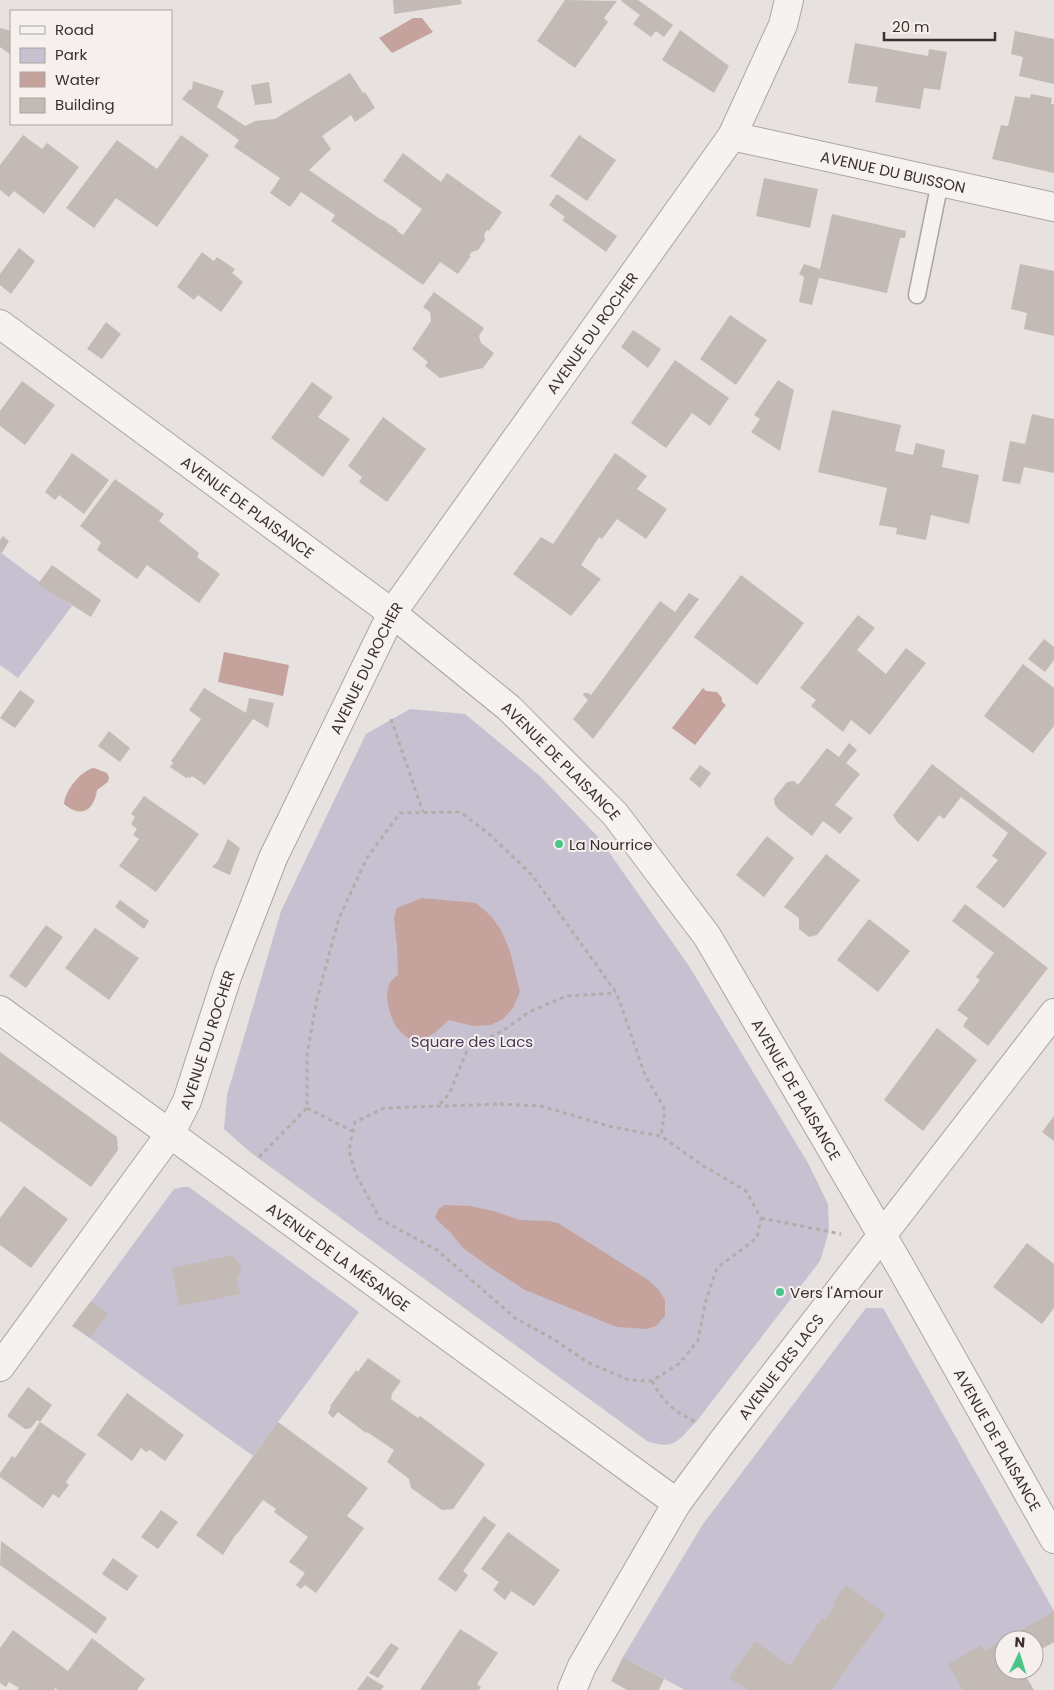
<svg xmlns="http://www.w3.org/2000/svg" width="1054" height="1690" font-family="Poppins,sans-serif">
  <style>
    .green { fill: #c7c0d0 }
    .water { fill: #c5a39c }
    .building { fill: #c3bab6 }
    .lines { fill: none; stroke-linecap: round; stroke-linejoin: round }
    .lane-casing { stroke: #ada4a1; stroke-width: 19 }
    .street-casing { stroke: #ada4a1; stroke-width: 30 }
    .path { stroke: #b3aca9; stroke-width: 3; stroke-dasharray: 4 4; stroke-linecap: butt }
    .lane { stroke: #f6f2f1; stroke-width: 16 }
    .street { stroke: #f6f2f1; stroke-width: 28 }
    .poi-dot { fill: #4cc48a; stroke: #f5f0ee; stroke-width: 2 }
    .labels { text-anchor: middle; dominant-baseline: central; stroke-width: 4; stroke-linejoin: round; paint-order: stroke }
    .street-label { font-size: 15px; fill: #3d2f29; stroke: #f5f0ee }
    .poi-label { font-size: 15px; fill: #3d2f29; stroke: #f5f0ee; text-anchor: start }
    .park-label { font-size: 15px; fill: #473757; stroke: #f5f0ee }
  </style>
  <rect width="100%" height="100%" fill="#e7e1df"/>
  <path class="green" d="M0 552 72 606 18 678 0 665Z
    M410 709 465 714 541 777 599 838 689 966 808 1163 828 1204 829 1231 820 1261 696 1422C678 1440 675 1451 647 1441L250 1152 224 1129 227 1095 281 911 366 734Z
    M183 1187H189L359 1312 253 1456 73 1326 174 1189Z
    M866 1308H883L1054 1611V1642L1034 1653V1640H1004V1670L969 1690H685L623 1657 703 1524Z"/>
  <path class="water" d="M413 18H422L433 32 392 53 379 38Z
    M224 652 289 665 283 696 218 682Z
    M703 688 706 691 717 692 722 698V702L726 705 695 745 672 728Z
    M94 768 107 773 109 777 108 782 97 790C94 810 82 819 64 804 65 791 81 770 94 768Z
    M422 898 476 903 491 916 501 930 510 951 520 992 513 1008 503 1019 491 1025 473 1026 449 1020C441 1027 434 1035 424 1039 398 1048 380 1002 390 983 392 980 396 977 398 974L397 946 394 918 397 908Z
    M444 1205 470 1206 494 1211 520 1220 549 1221 558 1223 648 1280 658 1289 665 1300V1316L656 1326 647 1329 617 1327 525 1290 491 1268 463 1248 450 1232 435 1218 438 1210Z"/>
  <path class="building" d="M393 0H461L462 4 394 14Z
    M565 0 617 1 604 18 608 22 575 68 537 41Z
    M622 0H638L673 25 664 37 656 31 651 37 633 24 640 15 621 1Z
    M0 28 11 31V55L0 47Z
    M680 30 729 66 714 93 662 60Z
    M1015 31 1054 39V84L1019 76 1023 57 1011 54Z
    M855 43 928 56 929 49 947 52 940 90 924 88 920 109 875 102 878 87 848 83Z
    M350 73 363 93 365 92 375 108 355 122 351 115 322 136 331 149 309 170 383 221V220L398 230 397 231 403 235 422 209 383 181 403 153 441 182 447 173 502 212 489 231 487 230 484 235 485 240 478 250 472 252 469 255 471 256 458 274 440 262 423 285 331 221 335 215 301 192 290 207 270 193 280 178 234 147 239 140 182 99 190 89 192 90 193 81 224 91 217 107 245 126 255 121 275 119Z
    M269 82 272 103 255 105 251 85Z
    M1031 94 1052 98 1051 104H1054V173L992 159 1001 125 1008 126 1015 96 1030 98Z
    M23 135 42 149 47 143 79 167 44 214 14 191 9 197 0 190V165Z
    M181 135 209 155 157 227 116 198 94 228 66 208 117 140 157 169Z
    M579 135 616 160 587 201 550 176Z
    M764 178 818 189 810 228 756 216Z
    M557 194 617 236 606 252 562 220 565 217 549 205Z
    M832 214 906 231 905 238H900L887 293 819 278 812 305 799 302 804 277 799 274 804 264 820 269Z
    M19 248 35 261 11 294 0 285V274Z
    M202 252 214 261 217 257 235 269 232 273 243 282 221 312 198 295 194 300 177 287Z
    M1020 264 1054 271V336L1024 329 1027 313 1011 309Z
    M434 292 484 328 479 336 481 343 494 353 483 368 440 378 425 366 428 362 412 349 431 321 430 312 423 307Z
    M730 315 767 340 736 385 700 359Z
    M106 322 121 334 102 359 87 349Z
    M633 330 661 349 648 368 621 347Z
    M675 360 729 398 710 426 692 413 666 448 631 423Z
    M778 380 794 390 780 451 751 432 760 419 754 415Z
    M22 381 55 405 25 445 0 426V411Z
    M312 382 333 397 318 417 350 439 323 477 271 438Z
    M832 410 901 425 895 451 913 455 916 443 945 450 942 467 979 475 969 524 931 515 926 540 896 534 897 528 879 525 887 488 818 472Z
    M1032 414 1054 419V473L1024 467 1020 484 1002 481 1010 441 1025 444Z
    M383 417 426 449 387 502 359 482 362 477 348 466Z
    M72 453 109 480 84 514 59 495 55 500 45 492Z
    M615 453 647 476 637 489 667 509 646 539 617 519 602 539 599 537 581 565 601 579 571 616 513 574 541 537 553 544Z
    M115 479 164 514 159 521 199 553 197 557 220 574 199 603 147 565 137 579 97 550 101 542 80 526Z
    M3 536 9 541 2 553 0 552V540Z
    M52 565 101 600 91 617 38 584Z
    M741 575 804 623 757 685 694 637Z
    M689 593 699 599 593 739 573 719 588 700 583 695 584 693H588L591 695 660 601 675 612Z
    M858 615 875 628 857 650 886 674 906 648 926 663 870 735 851 720 843 732 811 706 816 700 800 688Z
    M1044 639 1054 647V660L1045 672 1028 659Z
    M1023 664 1054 688V726L1033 753 984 716Z
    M204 688 246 713 249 698 274 703 268 728 253 719 205 785 192 776 190 778 188 777 186 778 170 767 173 763 171 761 201 719 189 710Z
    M20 690 35 701 15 728 0 718Z
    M109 731 130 748 120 762 98 746Z
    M849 743 857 750 846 763 860 774 835 805 853 818 840 834 823 821 812 836 779 810 775 805 774 798 787 782 794 781 798 785 827 748 839 757Z
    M932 764 1047 853 1004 908 976 887 998 860 992 856 1008 833 961 797 944 819 939 815 918 842 897 822 893 815Z
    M700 765 711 773 700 788 689 779Z
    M144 796 199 834 156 892 119 866 139 839 133 835 137 829 131 824 135 817 131 814Z
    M767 836 794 858 764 897 736 875Z
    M228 839 240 848 230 875 212 867 218 861Z
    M826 854 860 880 817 935 809 937 799 929V918L784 907Z
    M120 900 149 921 144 929 115 907Z
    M965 904 1048 968 988 1046 963 1026 968 1018 957 1010 980 980 976 977 994 953 952 921Z
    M869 919 910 951 878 992 837 960Z
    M46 925 63 937 26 988 9 976Z
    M95 928 139 958 109 1000 65 968Z
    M937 1028 977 1060 923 1131 884 1100Z
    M0 1052 117 1137 118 1150 91 1187 0 1121Z
    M1054 1116V1141L1042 1132Z
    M24 1186 68 1219 31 1268 0 1245V1218Z
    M1027 1243 1054 1264V1308L1042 1324 993 1287Z
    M232 1255 240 1264 241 1270 237 1279 240 1294 179 1306 172 1268Z
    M779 1287 785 1291 781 1297 775 1293Z
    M91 1301 108 1314 90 1338 72 1326Z
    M368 1358 401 1381 391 1395 392 1396 391 1399 418 1418 420 1416 485 1464 453 1509 442 1510 411 1488 409 1479 387 1462 394 1450 367 1432 366 1433 338 1412 333 1418 328 1413 331 1407 330 1406 356 1370 358 1372Z
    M28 1387 52 1405 40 1422 37 1420 31 1428 25 1429 7 1416Z
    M127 1393 184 1435 165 1461 150 1450 146 1452 141 1448 132 1461 97 1435Z
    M40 1422 86 1454 66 1482 69 1485 59 1498 53 1494 43 1508 0 1477V1473L12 1456 15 1458Z
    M278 1422 368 1488 347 1516 364 1528 316 1593 305 1585 301 1589 296 1585 305 1573 289 1562 308 1537 274 1512 276 1509 263 1500 237 1534H236L223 1555 196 1535Z
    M161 1510 178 1522 158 1549 141 1537Z
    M484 1516 496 1525 463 1571 468 1575 456 1592 438 1579Z
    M508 1532 560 1570 534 1606 511 1591 505 1600 493 1590 499 1582 481 1569Z
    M1 1541 107 1618 96 1634 0 1565Z
    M113 1558 138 1576 127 1591 102 1574Z
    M846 1585 886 1614 831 1690H748L729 1678 755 1641 790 1666 822 1618 825 1620 835 1606 832 1604Z
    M1054 1611V1642L1034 1653V1640H1004Z
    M460 1629 498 1653 477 1684 481 1687 479 1690H420Z
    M13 1630 68 1671 92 1638 145 1679 137 1690H58L55 1688 54 1690H17L19 1688 9 1682 6 1687 0 1683V1648Z
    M1004 1640V1670H1022L1034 1690H963L948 1664 982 1645 985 1651Z
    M391 1643 399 1648 378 1678 369 1673Z
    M623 1657 664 1679 659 1690H627L611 1681Z
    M367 1676 384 1686 381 1690H357Z"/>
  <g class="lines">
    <defs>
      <path id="lane" d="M917 295 940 182"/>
      <g id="street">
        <path id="s1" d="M732 136 1054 207"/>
        <path id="s2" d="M0 324 392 613 509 708 615 814 707 936 900 1266 1054 1539"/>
        <path id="s3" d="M0 1010 677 1503"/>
        <path id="s4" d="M0 1367 170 1134 187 1101 228 974 273 858 392 613 732 136 783 25 789 0"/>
        <path id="s5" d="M572 1690 582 1666 677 1503 722 1442 1054 1013"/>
      </g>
    </defs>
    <use href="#lane" class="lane-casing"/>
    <use href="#street" class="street-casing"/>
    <path class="path" d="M391 719 423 812
      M440 1104 449 1094 468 1048 504 1030 529 1012 566 996 616 993
      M500 1104 541 1106 612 1127 661 1136 702 1165 746 1191 761 1218 757 1238 717 1268 706 1300 698 1340 680 1363 652 1381 629 1380 587 1362 555 1340 515 1318 437 1250 380 1219 356 1175 349 1150 355 1122 384 1108Z
      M307 1108 352 1131
      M259 1157 307 1108V1054L317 999 339 918 367 858 400 813 460 812 488 833 532 875 617 994 645 1075 665 1110 661 1136
      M761 1218 841 1234
      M652 1381C665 1404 672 1410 696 1422"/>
    <use href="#lane" class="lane"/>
    <use href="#street" class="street"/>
  </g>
  <g class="poi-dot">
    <circle cx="559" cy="844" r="5"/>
    <circle cx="780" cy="1292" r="5"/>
  </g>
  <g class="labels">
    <g class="street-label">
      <text stroke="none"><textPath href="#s1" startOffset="165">AVENUE DU BUISSON</textPath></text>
      <text stroke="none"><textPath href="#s4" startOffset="1200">AVENUE DU ROCHER</textPath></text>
      <text stroke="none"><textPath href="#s2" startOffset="308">AVENUE DE PLAISANCE</textPath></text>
      <text stroke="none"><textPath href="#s4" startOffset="795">AVENUE DU ROCHER</textPath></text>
      <text stroke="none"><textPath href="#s2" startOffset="712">AVENUE DE PLAISANCE</textPath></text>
      <text stroke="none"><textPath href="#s4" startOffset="390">AVENUE DU ROCHER</textPath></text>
      <text stroke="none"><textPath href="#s2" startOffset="1118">AVENUE DE PLAISANCE</textPath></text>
      <text stroke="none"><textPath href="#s3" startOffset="419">AVENUE DE LA MÉSANGE</textPath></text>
      <text stroke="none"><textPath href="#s5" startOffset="386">AVENUE DES LACS</textPath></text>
      <text stroke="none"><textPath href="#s2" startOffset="1522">AVENUE DE PLAISANCE</textPath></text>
    </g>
    <g class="poi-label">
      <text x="569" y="844">La Nourrice</text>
      <text x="790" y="1292">Vers l'Amour</text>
    </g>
    <g class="park-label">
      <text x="472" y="1041">Square des Lacs</text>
    </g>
  </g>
  <rect x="10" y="10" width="162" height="115" fill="#f5f0ee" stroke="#aba39f"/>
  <rect x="20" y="26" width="25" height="8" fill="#f6f2f1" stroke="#aba39f"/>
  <text x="55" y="35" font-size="15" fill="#3d2f29">Road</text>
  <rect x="20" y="48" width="25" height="15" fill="#c7c0d0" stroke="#aba39f"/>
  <text x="55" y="60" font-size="15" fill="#3d2f29">Park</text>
  <rect x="20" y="72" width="25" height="15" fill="#c5a39c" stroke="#aba39f"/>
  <text x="55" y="85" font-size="15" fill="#3d2f29">Water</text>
  <rect x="20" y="98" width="25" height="15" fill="#c3bab6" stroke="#aba39f"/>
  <text x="55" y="110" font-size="15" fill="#3d2f29">Building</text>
  <g transform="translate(1019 1655) rotate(4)"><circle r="24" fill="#f5f0ee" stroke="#aba39f"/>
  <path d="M0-4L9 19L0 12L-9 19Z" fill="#4cc48a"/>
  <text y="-8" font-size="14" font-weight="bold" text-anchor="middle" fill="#3d2f29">N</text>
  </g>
  <path d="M884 32v8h111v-8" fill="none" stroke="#3d2f29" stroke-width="2.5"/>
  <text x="892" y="32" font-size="15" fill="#3d2f29" stroke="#f5f0ee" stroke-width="4" paint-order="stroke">20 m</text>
</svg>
